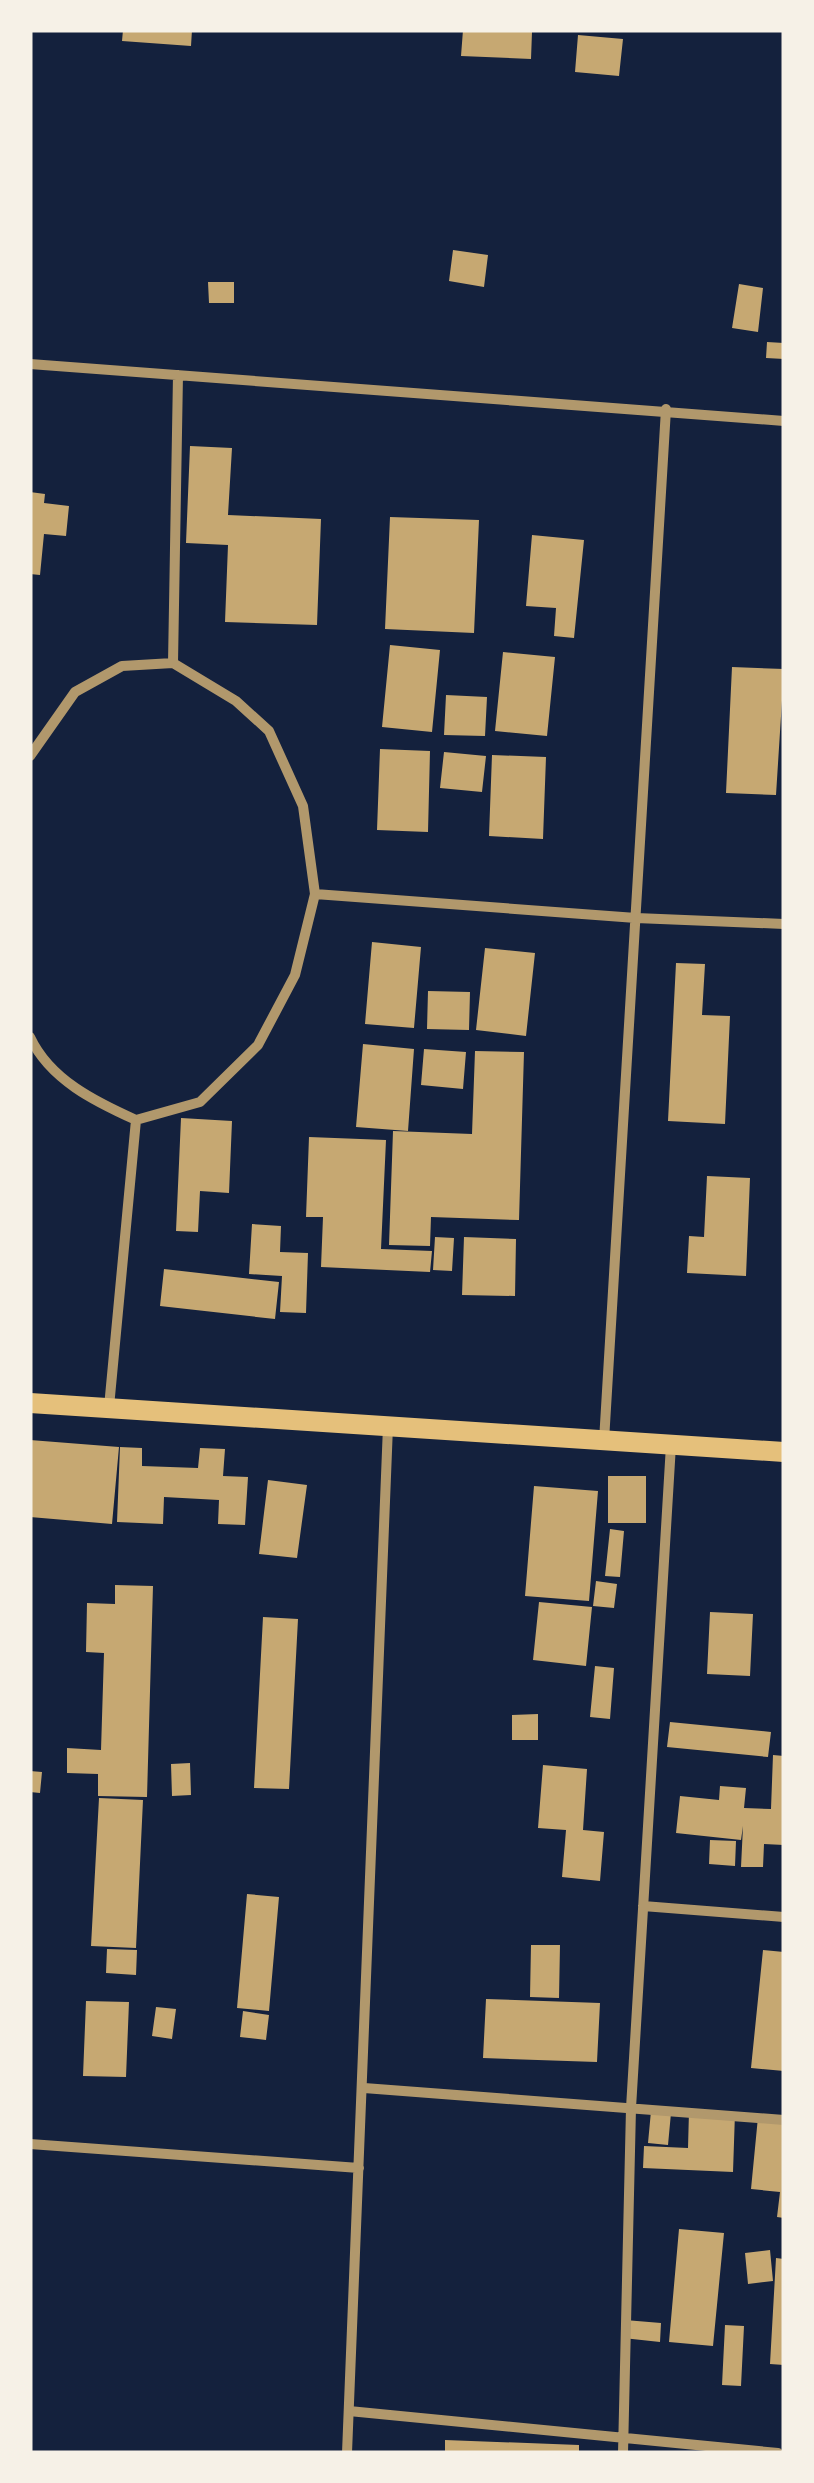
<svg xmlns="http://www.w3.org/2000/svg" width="814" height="2483" font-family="'Varela Round',sans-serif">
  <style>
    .building { fill: #c6a872 }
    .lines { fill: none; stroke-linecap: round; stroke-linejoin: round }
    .minor { stroke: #b1986c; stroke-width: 10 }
    .secondary { stroke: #e5c07b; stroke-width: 20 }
  </style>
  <rect width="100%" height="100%" fill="#14213d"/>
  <path class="building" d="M123 30H192L191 46 122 41Z
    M463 30 532 32 531 59 461 56Z
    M578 35 623 39 619 76 575 72Z
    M453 250 488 255 484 287 449 281Z
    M208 282H234V303H209Z
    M739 284 763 288 758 332 732 328Z
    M767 342 784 343V359L766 358Z
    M190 446 232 448 228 515 321 519 317 625 225 622 228 545 186 543Z
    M30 492 45 494 44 503 69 506 66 536 44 534 40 575 30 574Z
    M390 517 479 520 474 633 385 629Z
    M532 535 584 540 574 638 554 636 556 608 526 606Z
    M390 645 440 650 432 732 382 727Z
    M503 652 555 657 547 736 495 731Z
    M732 667 784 669 776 795 726 793Z
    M446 695 487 697 485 736 444 735Z
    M380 749 430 751 428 832 377 830Z
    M444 752 486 756 482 792 440 788Z
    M492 755 546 757 543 839 489 836Z
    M372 942 421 947 414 1028 365 1024Z
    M485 948 535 953 526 1036 476 1030Z
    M676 963 705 964 702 1015 730 1016 725 1124 668 1121Z
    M428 991 470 992 469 1030 427 1029Z
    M363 1044 414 1049 408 1131 356 1127Z
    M424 1049 466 1052 463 1089 421 1085Z
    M475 1051 524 1052 519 1220 431 1217 430 1246 389 1245 393 1131 472 1134Z
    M181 1118 232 1121 229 1193 200 1191 198 1232 176 1231Z
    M309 1137 386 1140 381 1249 432 1251 430 1272 321 1267 323 1217H306Z
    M707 1176 750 1178 746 1276 687 1273 689 1236 704 1237Z
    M252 1224 281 1226 280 1252 308 1253 306 1313 280 1312 282 1276 249 1274Z
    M435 1237 454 1238 452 1271 433 1270Z
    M464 1237 516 1239 515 1296 462 1295Z
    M164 1269 279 1282 275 1319 160 1306Z
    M30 1440 119 1447 112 1524 30 1517Z
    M120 1447 142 1448V1466L198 1468 200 1448 225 1449 223 1476 248 1477 245 1525 218 1524 219 1500 164 1497 163 1524 117 1522Z
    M608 1476H646V1523H608Z
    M268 1480 307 1485 297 1558 259 1554Z
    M534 1486 598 1491 589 1601 525 1596Z
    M610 1529 624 1531 620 1577 605 1576Z
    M596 1581 617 1584 614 1608 593 1606Z
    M115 1585 153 1586 147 1797 98 1796V1774L67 1773V1748L101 1750 104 1653 86 1652 87 1603 115 1604Z
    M539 1602 592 1607 586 1666 533 1660Z
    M710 1612 753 1614 750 1676 707 1674Z
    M263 1617 298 1619 289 1789 254 1788Z
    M595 1666 614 1668 610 1719 590 1717Z
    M538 1714V1740H512V1715Z
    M670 1722 771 1732 768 1757 667 1747Z
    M773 1755 784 1756V1845L764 1844 763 1867H741L743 1826 741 1840 676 1833 680 1796 719 1800 720 1786 746 1788 744 1808 771 1809Z
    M190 1763 191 1795 172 1796 171 1764Z
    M543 1765 587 1769 583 1830 604 1832 600 1881 562 1877 566 1830 538 1828Z
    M30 1771 42 1772 40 1793 30 1792Z
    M99 1798 143 1800 136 1948 91 1946Z
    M710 1840 736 1841 735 1866 709 1864Z
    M247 1894 279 1897 269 2011 237 2008Z
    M531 1945H560L559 1998 530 1997Z
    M107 1949 137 1950 136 1975 106 1973Z
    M763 1950 784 1952V2071L751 2068Z
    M486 1999 600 2003 597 2062 483 2058Z
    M86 2001 129 2002 126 2077 83 2076Z
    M156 2007 176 2009 172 2039 152 2036Z
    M243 2011 269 2015 266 2040 240 2037Z
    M651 2111 671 2113 668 2145 648 2143Z
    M689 2111 735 2113 733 2172 643 2168 644 2146 688 2148Z
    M758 2117 784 2120V2218L777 2217 780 2192 751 2189Z
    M679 2229 724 2233 713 2346 669 2342Z
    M770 2250 773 2281 748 2284 745 2253Z
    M776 2258 784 2259V2365L770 2364Z
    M625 2320 661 2323 660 2342 623 2338Z
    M725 2325 744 2326 741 2386 722 2385Z
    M445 2440 579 2445V2453H445Z"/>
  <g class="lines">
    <path class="minor" d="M30 364 784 421
      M173 663 178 375
      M30 756 75 692 122 666 173 663 236 701 269 731 303 806 315 894 295 975 258 1045 200 1102 136 1120C96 1102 50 1080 30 1037
      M315 894 636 918 784 924
      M109 1407 136 1120
      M604 1441 666 409
      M643 1906 784 1917
      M364 2088 784 2120
      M30 2144 359 2168
      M349 2411 778 2453
      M347 2453 388 1426
      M623 2453 631 2108 671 1445"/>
    <path class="secondary" d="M30 1403 784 1452"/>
  </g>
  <rect width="814" height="2483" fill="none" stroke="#f6f1e7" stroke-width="65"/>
</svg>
